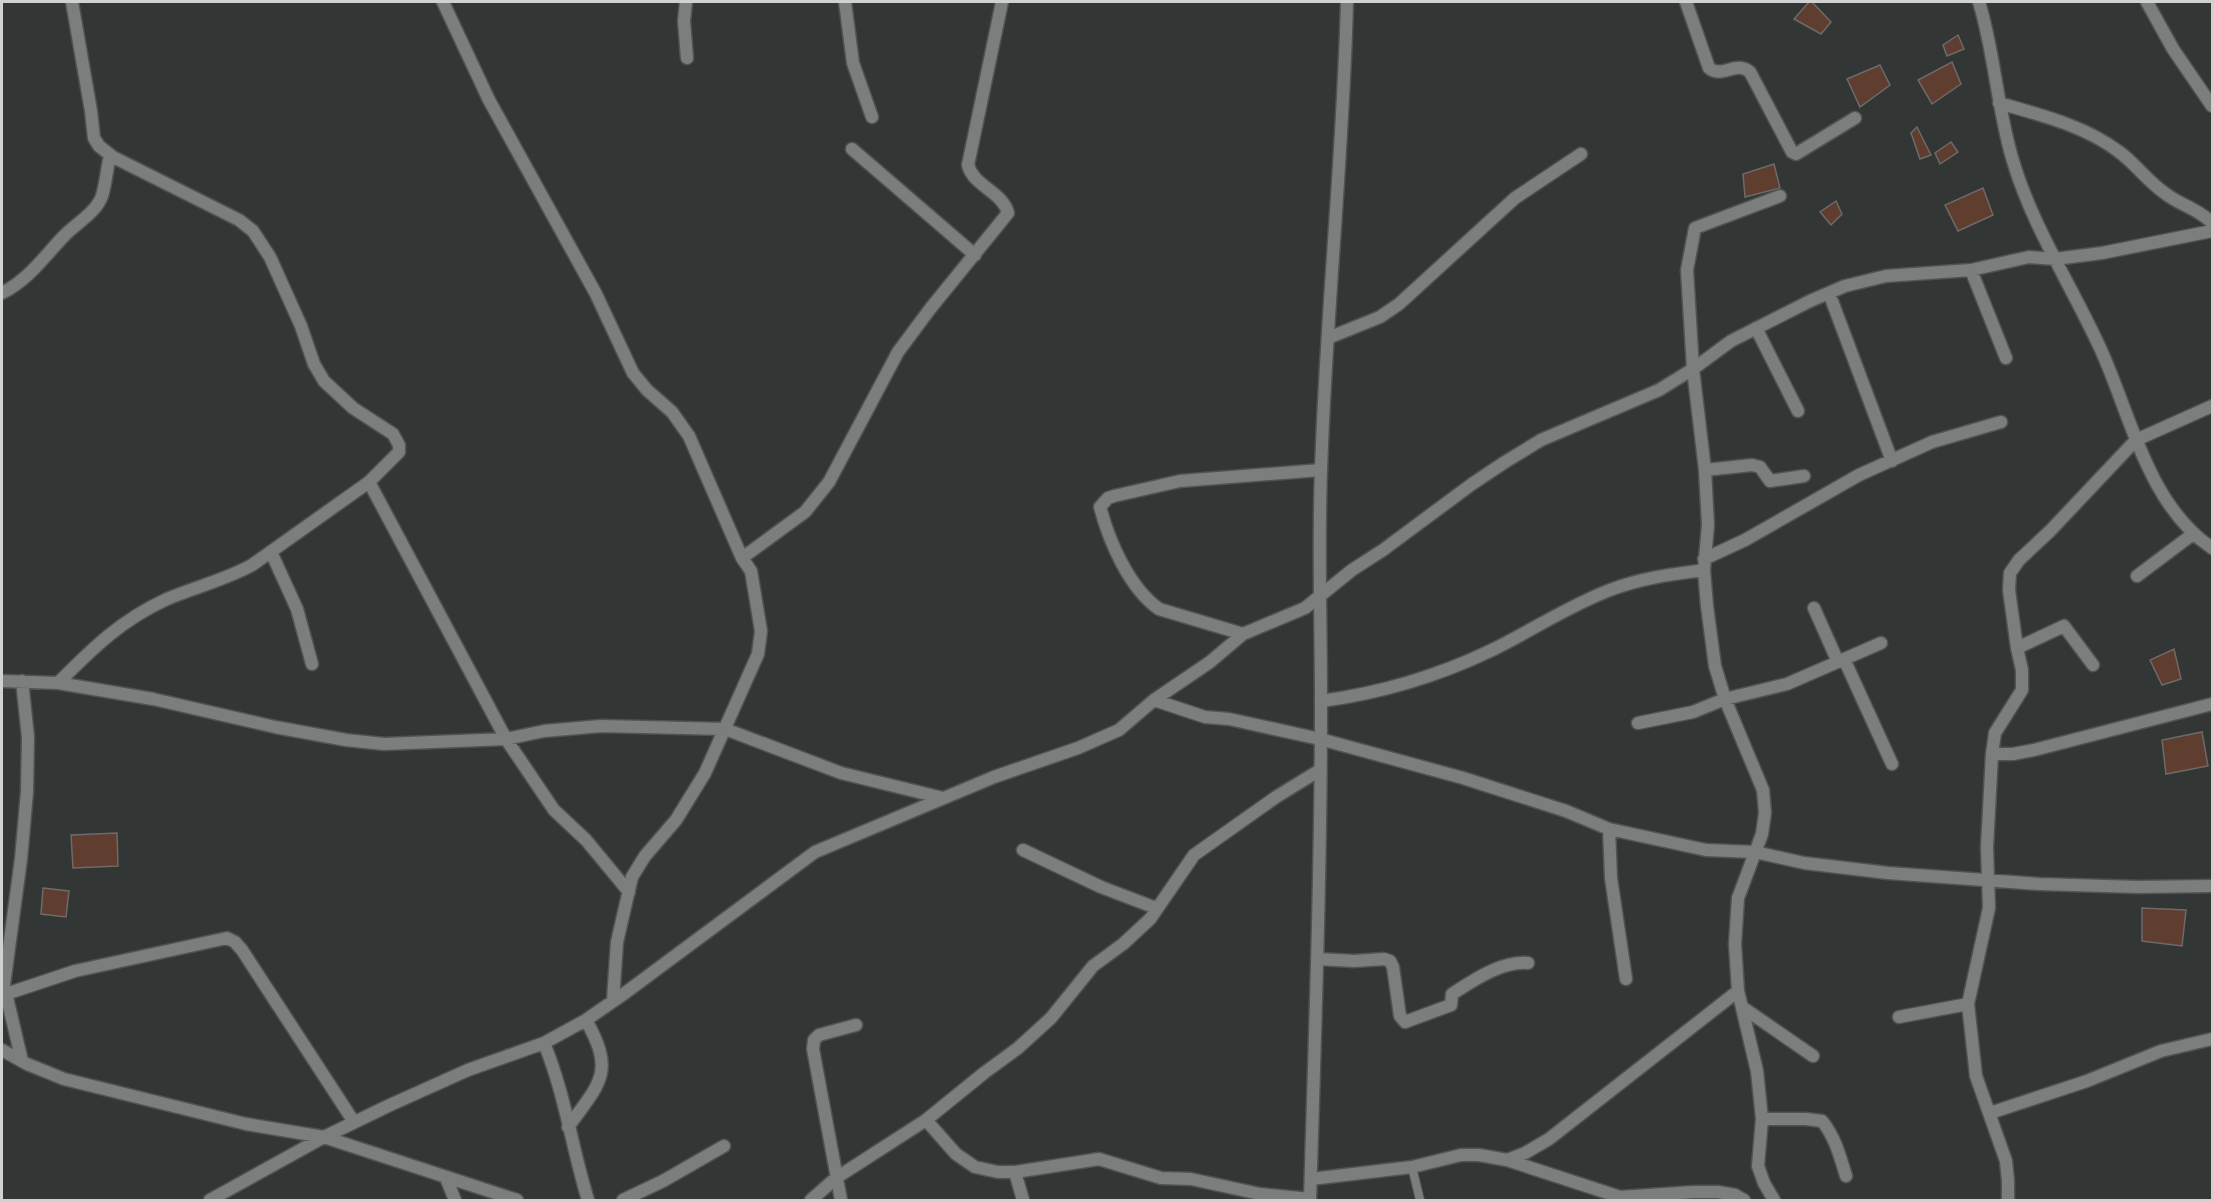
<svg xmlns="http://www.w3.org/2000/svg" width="2214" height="1202" font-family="'Fira Sans',sans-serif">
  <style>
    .building { fill: #5f3e30; stroke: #6e6a69; stroke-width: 1.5 }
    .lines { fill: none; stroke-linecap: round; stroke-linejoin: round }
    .service-casing { stroke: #515353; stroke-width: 10 }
    .minor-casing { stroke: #515353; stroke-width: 15 }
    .tertiary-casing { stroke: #515353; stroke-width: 15 }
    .service { stroke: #7a7e7d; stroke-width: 8 }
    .minor { stroke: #7a7e7d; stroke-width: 12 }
    .tertiary { stroke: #7a7e7d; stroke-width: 12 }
  </style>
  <rect width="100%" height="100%" fill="#323635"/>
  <path class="building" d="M1809 2H1812L1831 22 1821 34 1794 19Z
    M1958 35 1964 49 1947 56 1943 45Z
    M1952 62 1961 84 1932 104 1918 80Z
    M1880 65 1890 85 1860 107 1847 79Z
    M1917 127 1931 155 1920 159 1911 133Z
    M1951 142 1958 152 1940 164 1935 153Z
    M1774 164 1780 188 1745 197 1743 174Z
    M1983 188 1993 215 1958 231 1945 205Z
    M1836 201 1842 214 1831 225 1820 212Z
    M2174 649 2181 679 2162 685 2150 660Z
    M2202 732 2208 766 2166 774 2162 740Z
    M117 833 118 866 73 868 71 835Z
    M43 888 69 891 66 917 41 914Z
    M2142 908 2186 910 2182 946 2142 941Z"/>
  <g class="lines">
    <defs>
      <path id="service" d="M1412 1167 1420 1200"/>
      <path id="minor" d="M443 2 489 100 596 294 633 373 647 390 672 412 689 436 742 558 751 571 761 631 758 654 705 773 676 820 645 856 632 877 617 942 613 1000
        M686 2 684 21 687 58
        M845 2 853 63 872 117
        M1686 2 1709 68C1722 79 1736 60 1750 72L1792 152 1796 154 1855 118
        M1979 2C1995 54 1997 109 2013 161 2033 228 2072 286 2101 350 2131 416 2148 505 2212 548
        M2147 2 2173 49 2212 106
        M1999 103C2040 115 2083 125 2118 151 2135 163 2148 182 2166 194 2180 205 2199 209 2212 223
        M852 149 975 255
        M1971 270 2006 358
        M2 293C28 280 43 258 63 237 75 224 96 213 102 196 106 183 107 168 110 155
        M1829 293 1892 461
        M1756 328 1798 411
        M1328 338 1380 317 1399 304 1515 198 1581 154
        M1705 470 1752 465 1760 467 1770 481 1804 476
        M369 482 506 739 554 810 586 840 629 892
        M271 552 297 609 312 664
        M742 558 805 512 829 482 898 352 930 309 1008 213C1003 192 973 186 968 165L1002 2
        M1704 559 1745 540 1859 475 1932 442 2001 422
        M2137 576 2193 534
        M1814 608 1838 662
        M1243 634 1159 609C1129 588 1109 541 1100 507L1108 498 1114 496 1180 481 1321 470
        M2017 648 2064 626 2093 665
        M1844 659 1892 764
        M2 681 58 683 153 699 275 727 346 740 384 744 506 739 544 731 601 726 725 729 841 773 943 798
        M58 683C93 648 121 620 167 599 195 587 225 580 252 565L369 482 399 452V445L393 434 353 408 324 381 314 364 301 326 270 257 253 231 239 220 113 157 99 146 94 138 91 111 72 2
        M1154 700 1205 717 1229 719 1320 739 1463 778 1566 811 1609 829 1706 850 1755 852 1804 863 1888 873 2039 884 2138 887 2212 886
        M1321 701C1382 693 1436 677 1492 650 1531 631 1568 606 1610 590 1640 578 1673 574 1704 570
        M1638 723 1693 712 1725 699 1787 684 1881 643
        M1992 754H2013L2034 750 2212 704
        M1609 829 1611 878 1626 979
        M1023 850 1101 887 1156 908
        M1318 959 1354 961 1384 959 1390 961 1393 967 1400 1016 1405 1022 1451 1005 1452 994C1474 980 1501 961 1528 963
        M6 994 75 971 227 938 235 942 242 950 354 1122
        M1742 1007 1813 1056
        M1899 1017 1968 1004
        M544 1043C565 1094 572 1148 588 1200
        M2 1050 27 1064 64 1079 246 1124 324 1137 517 1200
        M22 1061 4 985 21 859 27 792 28 737 22 681
        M1990 1113 2087 1081 2161 1051 2212 1039
        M1762 1119H1806L1822 1121C1835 1137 1840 1156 1846 1176
        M926 1120 956 1154 975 1167 998 1172H1015L1099 1159 1161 1178 1191 1179 1260 1194 1310 1199
        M568 1127C601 1082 615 1072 586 1020
        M1507 1160 1525 1153 1549 1139 1738 991
        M1015 1172 1023 1200
        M446 1178 455 1200
        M1311 1179 1412 1167 1461 1155H1479L1507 1160 1620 1197 1694 1192H1718L1735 1195 1744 1200
        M210 1200 324 1137 390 1105 468 1070 544 1043 586 1020 625 993 815 852 994 777 1078 748 1119 730 1154 700 1210 662 1243 634 1305 608 1352 570 1383 550 1472 484 1505 462 1541 440 1659 390 1693 369 1731 341 1810 301 1845 286 1886 276 1971 270 2029 257 2055 259 2102 253 2212 231
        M623 1200 663 1181 724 1146
        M811 1200 836 1178 926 1120 984 1073 1018 1048 1051 1018 1093 966 1123 944 1150 919 1194 855 1276 797 1320 770
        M841 1200 813 1049 814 1040 819 1035 856 1025
        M1774 1200 1764 1183 1758 1166 1762 1119 1757 1071 1738 991 1735 944 1738 898 1762 834 1765 813 1763 790 1725 699 1715 666 1707 606 1704 570 1708 525 1705 470 1693 369 1687 270 1695 228 1780 196
        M2008 1200V1181L2006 1161 1976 1076 1968 1004 1989 908 1987 847 1992 754 1995 733 2022 690V670L2017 648 2009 590 2010 573 2019 560 2050 531 2136 440 2212 406"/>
      <path id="tertiary" d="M1310 1200C1315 1034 1321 867 1321 700 1321 624 1318 547 1321 471 1326 314 1343 158 1347 2"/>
    </defs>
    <use href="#service" class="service-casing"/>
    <use href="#minor" class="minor-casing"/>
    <use href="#tertiary" class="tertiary-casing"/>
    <use href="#service" class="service"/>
    <use href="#minor" class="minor"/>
    <use href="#tertiary" class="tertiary"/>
  </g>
  <rect width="2214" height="1202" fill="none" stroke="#d0d2d2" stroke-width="6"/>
</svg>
